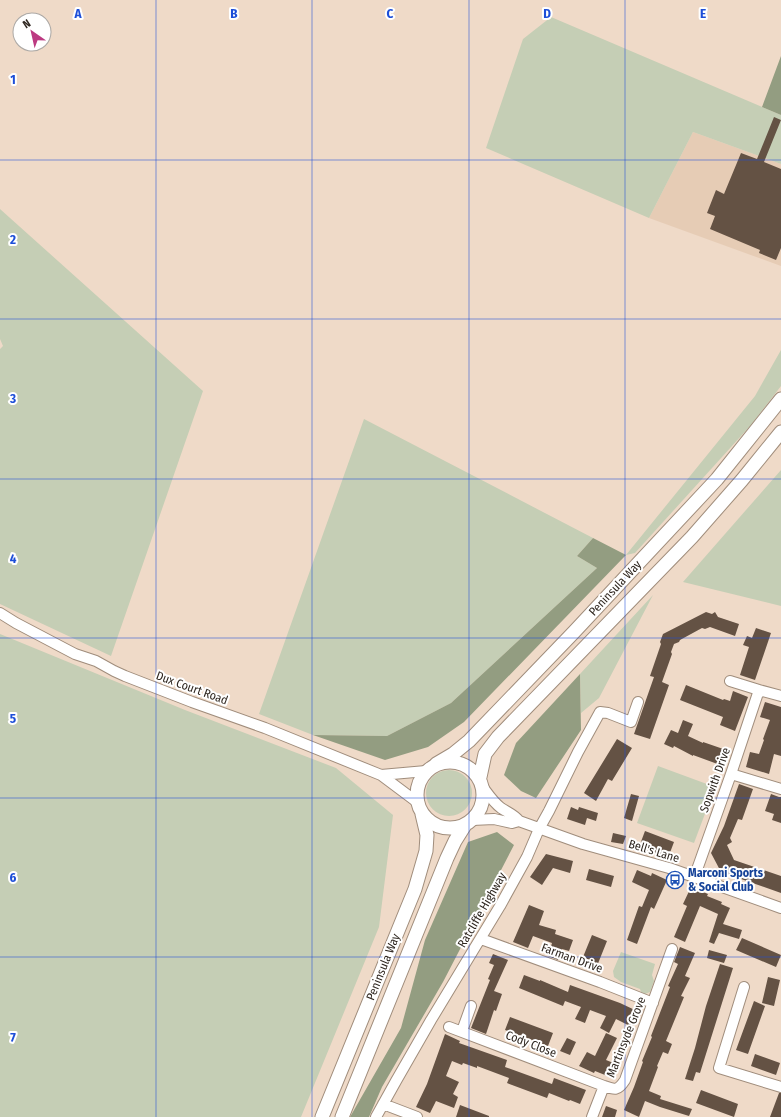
<svg xmlns="http://www.w3.org/2000/svg" width="781" height="1117" font-family="'Fira Sans Condensed',sans-serif">
  <style>
    .built { fill: #e6ccb5 }
    .green { fill: #c5ceb5 }
    .forest { fill: #939d81 }
    .building { fill: #645244 }
    .lines { fill: none; stroke-linecap: round; stroke-linejoin: round }
    .minor-casing { stroke: #a08d7c; stroke-width: 12 }
    .major-casing { stroke: #a08d7c; stroke-width: 15 }
    .minor { stroke: #fff; stroke-width: 10 }
    .major { stroke: #fff; stroke-width: 13 }
    .grid { fill: none; stroke: #1d4ed8; stroke-width: 1; stroke-opacity: 0.55 }
    .labels { text-anchor: middle; dominant-baseline: central; stroke-width: 4; stroke-linejoin: round; paint-order: stroke }
    .street-label { font-size: 12px; fill: #2f2720; stroke: #fff }
    .transit-label { font-size: 12px; font-weight: bold; fill: #164399; stroke: #fff; text-anchor: start }
    .grid-label { font-size: 13px; text-anchor: middle; font-weight: bold; fill: #1d4ed8; stroke: #fff; stroke-width: 4; stroke-linejoin: round; paint-order: stroke }
  </style>
  <rect width="100%" height="100%" fill="#efdac8"/>
  <path class="built" d="M693 132 781 164V266L649 218Z"/>
  <path class="green" d="M551 17 781 115V164L693 132 649 218 486 148 523 39Z
    M0 209 203 391 111 656 0 604V349L3 346 0 339Z
    M781 350V386L751 425 635 553 626 555 755 396Z
    M364 419 593 538 577 556 597 568 451 703 387 736 313 735 259 714Z
    M781 470V606L683 582Z
    M653 595 599 698 581 713 580 674Z
    M0 634 185 710 336 768 393 815 379 927 301 1117H0Z
    M658 766 715 787 694 843 637 823Z
    M426 793a23 23 0 1 1 46 0a23 23 0 1 1-46 0Z
    M621 952 655 964 652 975 654 981 650 992 645 994 641 992 640 989 621 982 614 977 613 971Z"/>
  <path class="forest" d="M781 56V115L762 107Z
    M593 538 626 555 464 722 428 747 385 760 313 735 387 736 451 703 597 568 577 556Z
    M580 674 581 730 536 798 521 791 504 775 516 743Z
    M497 832 514 845 443 982 382 1087 369 1117H350L401 1028 425 940 468 842Z"/>
  <path class="building" d="M774 117 781 120 764 162 781 169V248L776 260 759 253 760 250 710 229 715 216 707 213 716 190 724 194 741 153 757 159Z
    M706 612 712 614 715 612 718 617 739 624 735 636 710 627 705 629 702 628 680 640 679 642 674 644 671 652 672 654 662 682 669 685 650 739 634 734 654 677 650 676 661 644 660 642 663 634Z
    M756 628 771 633 755 680 740 675 749 647 743 645 747 636 752 638Z
    M686 685 723 700 724 699 730 701 733 691 748 697 735 731 720 725 723 717 680 700Z
    M765 702 781 707V756L774 754 769 774 746 767 750 752 759 754 764 740 763 739 770 720 760 717Z
    M683 720 693 724 688 736 703 743V742L729 751 723 766 693 755V756L674 746 673 748 664 744 671 730 678 733Z
    M617 739 632 748 612 781 608 779 596 801 584 793Z
    M739 784 753 789 742 820 738 819 730 838 732 842 727 845 734 860 781 876V893L721 872 711 853 724 826Z
    M631 794 639 796 632 821 624 818Z
    M771 794 779 797H781V823L772 820 774 814 765 811Z
    M571 807 578 810 579 807 598 813 596 821 587 818 585 825 567 819Z
    M645 831 674 842 668 858 639 847Z
    M613 833 626 836 623 844 611 842Z
    M546 854 573 861 570 873 553 868 542 885 530 877Z
    M589 869 614 876 611 887 586 880Z
    M637 870 651 876 652 873 667 880 654 909 651 907 637 944 627 940 639 906 642 907 649 890 632 882Z
    M691 887 708 894 707 896 722 902 721 904 730 908 723 924 742 930 739 939 719 933 714 944 709 942 718 914 700 906 685 942 674 937 687 906 683 904Z
    M529 905 544 911 539 925 556 930 555 934 573 940 569 951 562 949 558 960 548 956 552 943 533 936 528 948 513 942Z
    M592 935 607 941 595 971 581 966 584 957H583Z
    M742 938 781 955 776 967 736 950Z
    M680 947 695 953 685 976 690 978 681 996 684 997 666 1041 672 1044 668 1054 663 1052 657 1066 658 1067 649 1091 661 1096 660 1099 692 1109 689 1116 660 1107 645 1101 639 1117 624 1110 634 1087 643 1062 642 1061 652 1037 651 1036 670 987 668 986 678 964 674 962Z
    M709 950 727 955 724 963 707 958Z
    M493 954 508 960 494 991 502 994 496 1011 494 1010 486 1034 471 1028 490 980 488 979 494 965 489 963Z
    M720 964 733 968 700 1073 696 1072 693 1081 685 1079 695 1048 706 1006Z
    M524 975 540 981V980L568 992 570 985 620 1003 637 1011 630 1026 616 1019 609 1033 600 1028 606 1016 590 1010 585 1023 575 1019 581 1007 565 1001 563 1006 519 988Z
    M768 977 780 980 774 1006 762 1003Z
    M754 1001 765 1006 748 1054 736 1050Z
    M510 1017 553 1033 548 1046 505 1030Z
    M606 1033 617 1038 606 1060 616 1064 610 1077 595 1071 594 1073 579 1066 587 1052 595 1056Z
    M445 1034 460 1041 459 1043 507 1060 505 1067 552 1084 554 1078 586 1090 580 1104 570 1100 569 1101 549 1093 547 1098 507 1083 509 1078 477 1066V1068L463 1063 462 1065 452 1061 446 1076 459 1082 453 1094 458 1097 454 1108 436 1101 430 1113 416 1107 427 1084Z
    M567 1038 576 1042 570 1055 560 1051Z
    M755 1054 780 1063 776 1075 751 1066Z
    M701 1090 738 1104 734 1117 696 1103Z
    M779 1093H781V1117H770Z
    M460 1105 489 1116V1117H456Z
    M606 1106 617 1110 615 1117H602Z"/>
  <g class="lines">
    <defs>
      <path id="minor" d="M0 613 16 623 75 654 96 661 114 671 125 676 192 702 265 728 381 775 417 802
        M730 681 759 690
        M731 774 781 789
        M381 775 426 771
        M482 786C488 794 493 802 501 808 507 812 515 815 519 821L583 844 669 868 781 908
        M472 820 494 819 512 823 519 821
        M694 878 731 774 759 690 781 696
        M481 939 600 982 653 1003
        M744 987 719 1068 781 1087
        M449 1027 604 1086
        M462 1031 471 1006
        M383 1104 417 1117
        M376 1117 396 1081 431 1020 500 906 527 857 539 829 549 811 578 752 600 712 608 713 631 722 638 702
        M592 1117 604 1086C615 1090 618 1091 625 1080L672 949"/>
      <path id="major" d="M417 795a33 33 0 1 1 66 0a33 33 0 1 1-66 0Z
        M436 764 453 754 469 741 574 632 717 479 781 399
        M480 777 485 754 498 737 692 537 742 480 781 432
        M322 1117 415 889 426 851 427 835 422 814
        M342 1117 447 858 455 841 465 825"/>
    </defs>
    <use href="#minor" class="minor-casing"/>
    <use href="#major" class="major-casing"/>
    <use href="#minor" class="minor"/>
    <use href="#major" class="major"/>
  </g>
  <path class="grid" d="M156 0V1117M312 0V1117M469 0V1117M625 0V1117M0 160H781M0 319H781M0 479H781M0 638H781M0 798H781M0 957H781"/>
  <defs>
    <symbol id="bus-ring" viewBox="-11 -11 22 22"><circle r="9.5" fill="#fff" stroke="#1a4fb4" stroke-width="1.5"/><path d="M-5-6H5V4H4V6H2V4H-2V6H-4V4H-5ZM-3.5-4V0h7V-4ZM-3.5 1.2v1.5H-2V1.2ZM2 1.2v1.5H3.5V1.2Z" fill="#1a4fb4"/></symbol>
  </defs>
  <g fill-rule="evenodd">
    <use href="#bus-ring" x="665" y="870" width="20" height="20"/>
  </g>
  <g class="labels">
    <g class="street-label">
      <text transform="translate(615 588) rotate(-47)">Peninsula Way</text>
      <text transform="translate(192 688) rotate(20)">Dux Court Road</text>
      <text transform="translate(715 780) rotate(-70)">Sopwith Drive</text>
      <text transform="translate(654 851) rotate(17)">Bell's Lane</text>
      <text transform="translate(482 910) rotate(-60)">Ratcliffe Highway</text>
      <text transform="translate(572 958) rotate(20)">Farman Drive</text>
      <text transform="translate(383 967) rotate(-68)">Peninsula Way</text>
      <text transform="translate(626 1037) rotate(-68)">Martinsyde Grove</text>
      <text transform="translate(531 1044) rotate(21)">Cody Close</text>
    </g>
    <g class="transit-label">
      <text x="688" y="873">Marconi Sports<tspan x="688" dy="14">&amp; Social Club</tspan></text>
    </g>
  </g>
  <g class="grid-label">
    <text x="78" y="18">A</text>
    <text x="234" y="18">B</text>
    <text x="390" y="18">C</text>
    <text x="547" y="18">D</text>
    <text x="703" y="18">E</text>
    <text x="13" y="84">1</text>
    <text x="13" y="244">2</text>
    <text x="13" y="403">3</text>
    <text x="13" y="563">4</text>
    <text x="13" y="723">5</text>
    <text x="13" y="882">6</text>
    <text x="13" y="1042">7</text>
  </g>
  <g transform="translate(32 32) rotate(326)"><circle r="19" fill="#ffffff" stroke="#aca9a6"/>
  <path d="M0-3L7 15L0 10L-7 15Z" fill="#bc3a82"/>
  <text y="-6" font-size="11" font-weight="bold" text-anchor="middle" fill="#2f2720">N</text>
  </g>
</svg>
